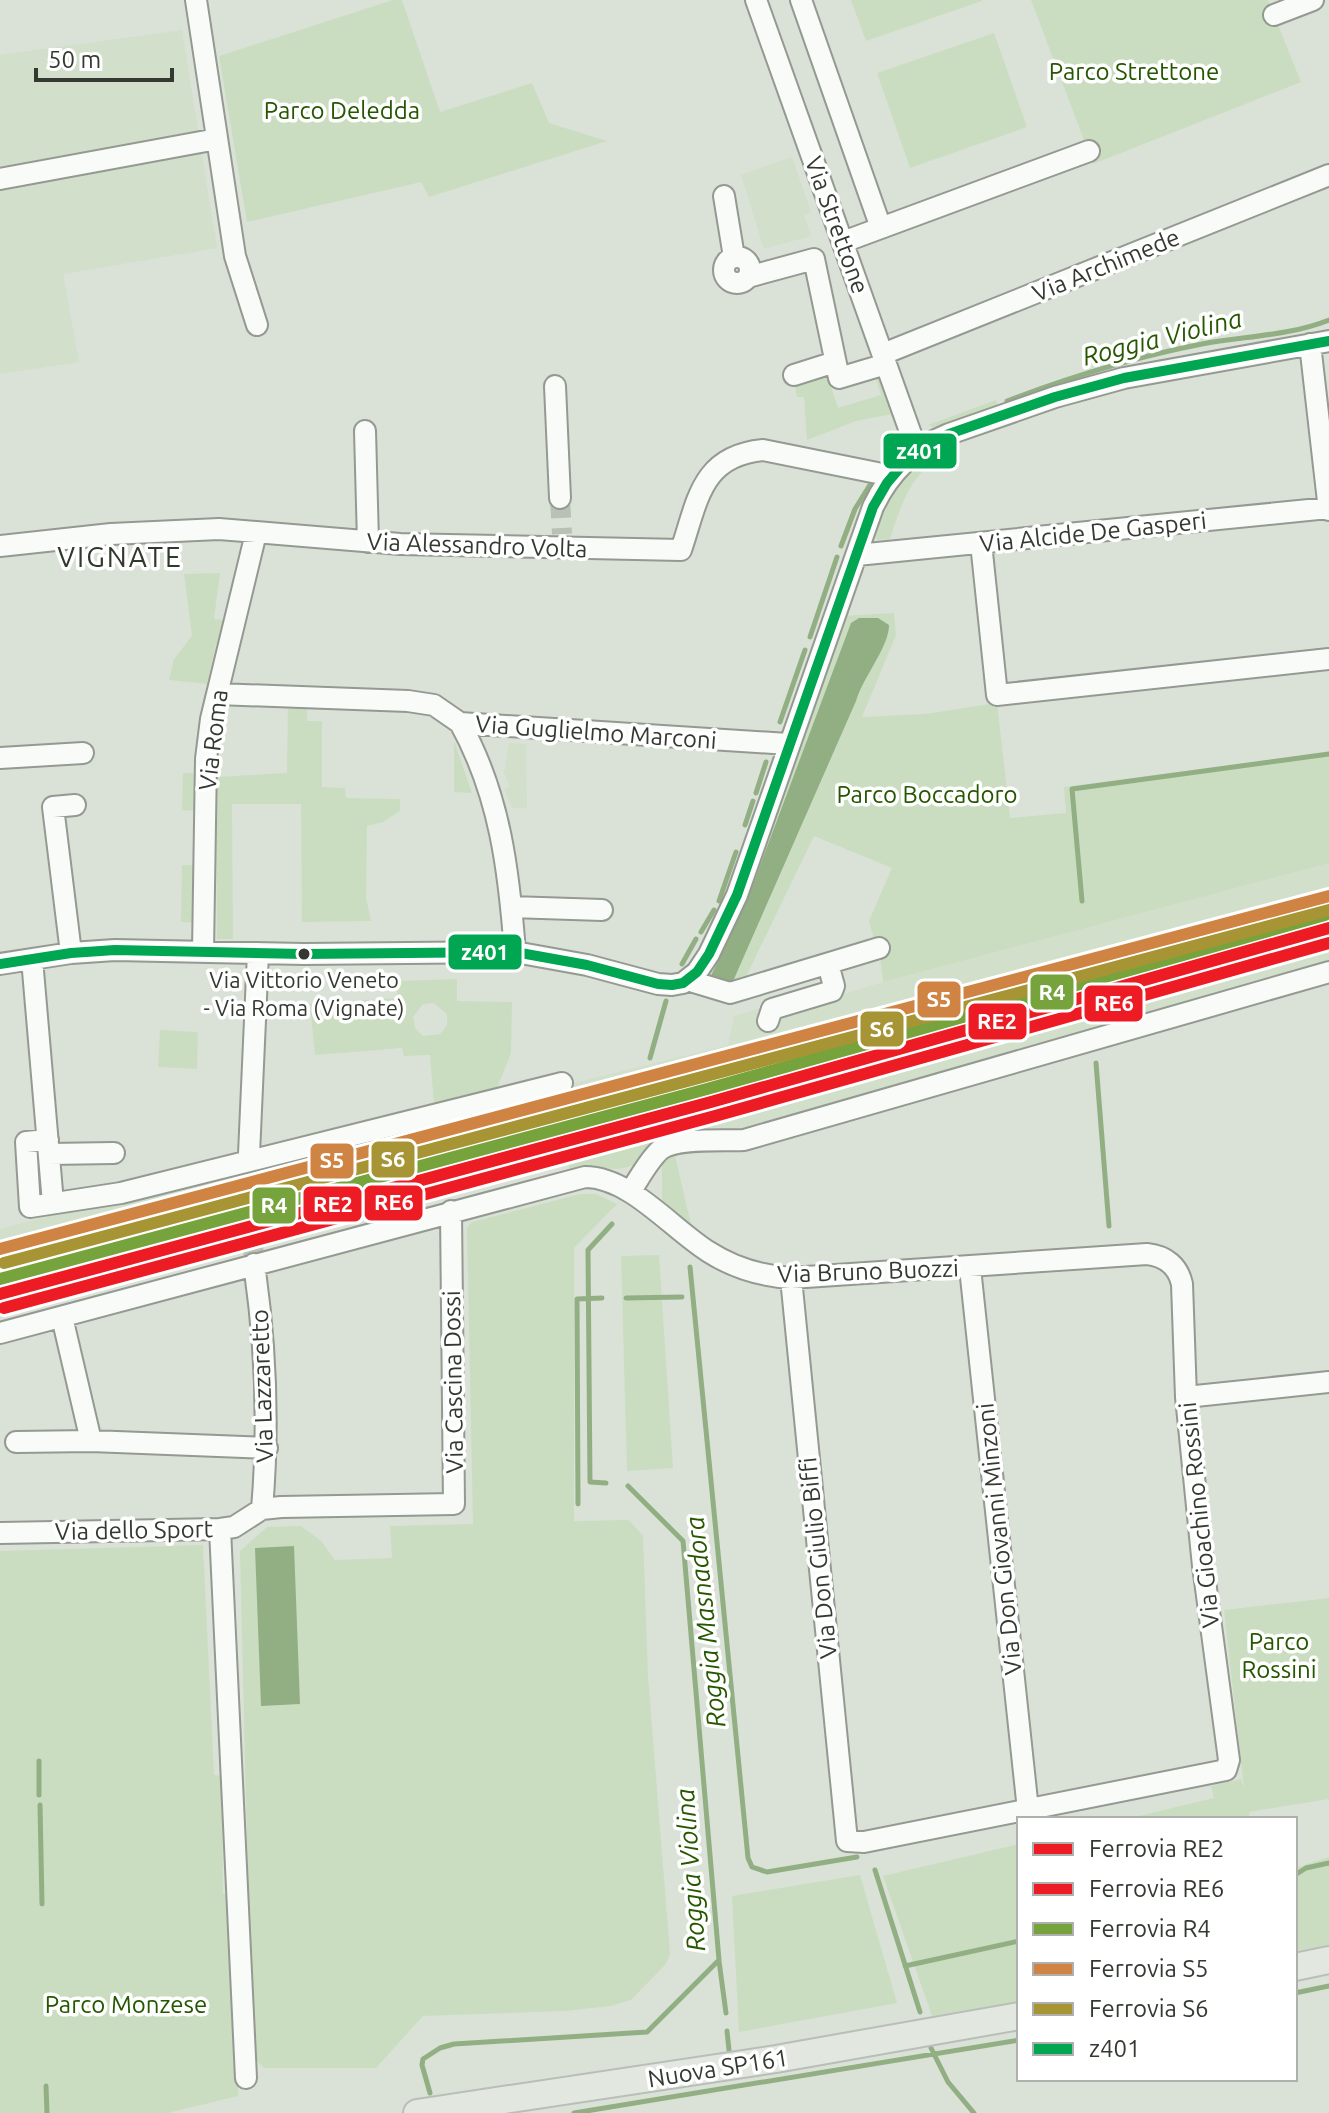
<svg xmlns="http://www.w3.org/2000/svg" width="1329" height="2113" font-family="Ubuntu,sans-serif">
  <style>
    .built { fill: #d1dfcb }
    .green { fill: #caddc1; fill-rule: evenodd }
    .water { fill: #92af84 }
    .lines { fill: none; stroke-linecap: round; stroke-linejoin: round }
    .stream { stroke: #92af84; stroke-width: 5 }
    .minor-tunnel { stroke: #b9c0b6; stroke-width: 20; stroke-dasharray: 20 10; stroke-linecap: butt }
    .minor-casing { stroke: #949991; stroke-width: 24 }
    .major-casing { stroke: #babeb9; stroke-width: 30 }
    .minor { stroke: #f9fbf9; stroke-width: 20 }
    .major { stroke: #e2e7e0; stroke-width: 26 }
    .bus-1-casing { stroke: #fff; stroke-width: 16 }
    .bus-1 { stroke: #00a651; stroke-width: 10 }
    .rail-1-casing { stroke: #fff; stroke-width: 18 }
    .rail-2-casing { stroke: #fff; stroke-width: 18 }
    .rail-3-casing { stroke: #fff; stroke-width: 18 }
    .rail-4-casing { stroke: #fff; stroke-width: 18 }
    .rail-5-casing { stroke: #fff; stroke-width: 18 }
    .rail-1 { stroke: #ed1c24; stroke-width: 12 }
    .rail-2 { stroke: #ed1c24; stroke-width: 12 }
    .rail-3 { stroke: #77a33c; stroke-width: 12 }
    .rail-4 { stroke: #d08443; stroke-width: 12 }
    .rail-5 { stroke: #a79434; stroke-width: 12 }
    .bus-dot { fill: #343a32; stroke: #fff; stroke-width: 3 }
    .labels { text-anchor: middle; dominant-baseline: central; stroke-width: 7; stroke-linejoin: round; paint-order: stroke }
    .bus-label { font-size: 22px; fill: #343a32; stroke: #fff }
    .park-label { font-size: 24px; fill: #255600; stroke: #fff }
    .street-label { font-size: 24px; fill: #343a32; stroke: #fff }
    .water-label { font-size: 26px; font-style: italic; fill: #275801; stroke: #fff }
    .quarter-label { font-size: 28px; letter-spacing: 2px; fill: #2f3a2a; stroke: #fff }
    .line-badge { stroke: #fff; stroke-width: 3 }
    .badge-label { font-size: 22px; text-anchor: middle; font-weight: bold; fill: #fff }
  </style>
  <rect width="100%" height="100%" fill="#dae2d7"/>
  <path class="built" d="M182 30 217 248 63 274 79 362 0 374V55Z
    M792 157 811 212 804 215 811 236 764 249 741 175Z
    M509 743 526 744 527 808H512L504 789 510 787 504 772Z
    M1329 863V981L747 1148 670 1136 0 1317V1229L52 1215 53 1212 728 1045 734 1016 822 989 825 1000 883 982Z"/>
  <path class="green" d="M393 0H402L440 112 532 83 549 123 607 141 429 197 421 182 247 222 219 56Z
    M851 0H982V1L866 41Z
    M1031 0H1268L1301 82 1093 164Z
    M994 33 1027 127 910 168 877 73Z
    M825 369 838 408 881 395 874 372 880 370 897 413 856 421 807 440 804 397H797L794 378Z
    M996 400 998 407 937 429 928 425Z
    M942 457C911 472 900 508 890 539L877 540 873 533C886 501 906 466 942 457Z
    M220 573 214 619 231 621 225 643 216 644 207 684 169 680 174 659 192 636 184 574Z
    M894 613 896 635 862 717 925 714 997 703 1010 818 1066 813 1064 787 1329 752V863L883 982 879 948 875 943 869 921 892 868 814 836 743 983H723L707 979 747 895 842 616Z
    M288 703H307V721H322V787L345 788 346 798 400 799V811L383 822 367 826 366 898 371 921 302 922 301 804H232L233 939H217L216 777 287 773Z
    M454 741 472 793 454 792Z
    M183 773H199V811L182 810Z
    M182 865H198L197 923 181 922Z
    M457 979V1001L512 1002 511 1053 497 1088 434 1104 430 1055 404 1056 402 1048 315 1055 310 1004 397 998V981ZM434 1003 447 1014V1025L440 1034 423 1036 415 1028 413 1017 423 1004Z
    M160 1030 198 1032 197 1069 158 1067Z
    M652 1141C640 1183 601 1163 570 1170L568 1164Z
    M674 1151 692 1229 662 1201V1160Z
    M580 1194H596L617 1204 574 1248V1521L629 1520 643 1536 648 1676 670 1954 666 1964 631 2000 611 2006 565 2011 423 2016 376 2068H264L252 2056 240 1551 267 1527 301 1526 321 1541 335 1560 392 1558 390 1526 473 1524 467 1228 472 1222Z
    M659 1255 673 1468 627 1471 621 1256Z
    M203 1545 214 1775 222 1776 223 1894 232 1895 238 2096 168 2113H0V1551Z
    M1329 1598V1799L1249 1812 1250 1819H1126L1214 1798 1211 1786 1241 1779 1244 1788 1224 1610Z
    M1019 1844V2001L932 2016 883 1876Z
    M1329 1857V1945L1295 1951V1868Z
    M860 1875 897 2003 739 2032 732 1896Z"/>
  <path class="water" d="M859 618H878L889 625C889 647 863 677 856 701L734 979 729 985 708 982 749 895 851 623Z
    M294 1546 300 1704 261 1706 255 1548Z"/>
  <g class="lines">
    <path class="stream" d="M1007 401C1070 377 1135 357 1202 344 1244 336 1289 336 1329 320
      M841 546 855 509 873 480
      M810 637 837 557
      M780 722 805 650
      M756 793 766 762
      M745 825 753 801
      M719 901 736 852
      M1082 901 1072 789 1329 754
      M701 932 714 910
      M682 964 696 939
      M650 1058 666 1001
      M1096 1063 1109 1226
      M690 1267 748 1858 752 1867 767 1872 857 1857
      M626 1298 682 1297
      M606 1483 590 1482 588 1250 612 1224
      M578 1504 577 1299 602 1298
      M39 1761V1795
      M40 1805 42 1904
      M875 1870 920 2012
      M1295 1875 1306 1868 1329 1863
      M719 1961 726 2013
      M905 1966 1019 1941
      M1295 1993 1329 1986
      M727 2031 729 2050
      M931 2048 948 2082 974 2113
      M46 2086 47 2113
      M430 2093 422 2065 423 2059 440 2048 454 2044 647 2032 719 1960 683 1541 628 1486
      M574 2113 1019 2040"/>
    <path class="minor-tunnel" d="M560 498 562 534
      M249 1154 254 1264"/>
    <defs>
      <path id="minor" d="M196 0 235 256 257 325
        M756 0 917 451
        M801 0 881 228
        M1274 15 1313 0
        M0 179 217 139
        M724 196 734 257
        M843 242 1089 151
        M724 270a13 13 0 1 1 26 0a13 13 0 1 1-26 0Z
        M748 277 814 259 839 378 886 364
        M1310 344 1329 510
        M883 354 1329 175
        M794 375 835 362
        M555 386 560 498
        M365 431 368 542
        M981 543 997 695 1329 659
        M0 546 111 534 219 529 400 544 681 550C698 500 701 456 763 450L892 476
        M857 555 1329 508
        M217 694 408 701 434 705 460 723 788 744
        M460 723C500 795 509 871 515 952
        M0 758 83 753
        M511 907 602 910
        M203 952 206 759 211 719 256 533
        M71 953 53 807 75 805
        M32 959 53 1203
        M0 964 71 953 115 950 304 954 515 952 587 965 658 984 672 985 683 983 697 972 709 954 737 895 873 507C889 473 914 448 949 434L1055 397 1124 378 1329 341
        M687 980 730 993 879 948
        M768 1021 772 1009 832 991 834 986 828 964
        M48 1140 26 1142 30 1207 121 1193 562 1083
        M49 1154 114 1153
        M249 1154 258 953
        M630 1192C639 1179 648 1161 660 1150 675 1137 725 1141 744 1140L1329 972
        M254 1264C266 1346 269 1427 262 1509
        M970 1268 1028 1810
        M62 1317 91 1441 267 1448
        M0 1333 585 1177C630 1177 672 1229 709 1252 734 1268 761 1276 791 1278L1147 1254C1166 1256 1178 1266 1182 1284L1186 1397 1203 1566 1229 1760 1226 1770 864 1842 847 1841 791 1278
        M1186 1397 1329 1382
        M16 1442 91 1441
        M220 1529 246 2078
        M0 1533 220 1529 234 1527 262 1509 281 1507 454 1504 451 1211"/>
      <path id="major" d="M1295 1967 1329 1960
        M417 2113 776 2059 1019 2016"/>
    </defs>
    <use href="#minor" class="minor-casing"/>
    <use href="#major" class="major-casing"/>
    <use href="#minor" class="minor"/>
    <use href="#major" class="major"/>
    <defs>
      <path id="bus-1" d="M0 964 71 953 115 950 304 954 515 952 587 965 658 984 672 985 683 983 697 972 709 954 737 895 873 507 887 483 904 463 925 447 949 434 1055 397 1124 378 1329 341"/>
    </defs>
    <use href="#bus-1" class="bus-1-casing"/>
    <use href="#bus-1" class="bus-1"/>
    <defs>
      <path id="rail-1" d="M0 1294 711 1102 1329 928"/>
      <path id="rail-2" d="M4 1308 715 1116 1329 943"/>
      <path id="rail-3" d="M0 1279 707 1089 1325 915"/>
      <path id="rail-4" d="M0 1249 1329 896"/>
      <path id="rail-5" d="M4 1263 1329 910"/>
    </defs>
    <use href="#rail-1" class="rail-1-casing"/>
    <use href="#rail-2" class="rail-2-casing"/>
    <use href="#rail-3" class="rail-3-casing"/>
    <use href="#rail-4" class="rail-4-casing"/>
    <use href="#rail-5" class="rail-5-casing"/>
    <use href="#rail-1" class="rail-1"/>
    <use href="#rail-2" class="rail-2"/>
    <use href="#rail-3" class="rail-3"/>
    <use href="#rail-4" class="rail-4"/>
    <use href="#rail-5" class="rail-5"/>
  </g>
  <circle class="bus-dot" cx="304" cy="954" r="7"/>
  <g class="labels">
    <g class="bus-label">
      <text x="304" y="979">Via Vittorio Veneto<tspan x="304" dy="28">- Via Roma (Vignate)</tspan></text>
    </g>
    <g class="park-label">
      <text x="1134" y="71">Parco Strettone</text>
      <text x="342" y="110">Parco Deledda</text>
      <text x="927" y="794">Parco Boccadoro</text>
      <text x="1279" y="1641">Parco<tspan x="1279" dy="28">Rossini</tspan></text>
      <text x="126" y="2004">Parco Monzese</text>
    </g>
    <g class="street-label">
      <text transform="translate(837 225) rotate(70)">Via Strettone</text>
      <text transform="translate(1106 265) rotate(-22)">Via Archimede</text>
      <text transform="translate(1093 532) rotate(-6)">Via Alcide De Gasperi</text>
      <text transform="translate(477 545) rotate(2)">Via Alessandro Volta</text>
      <text transform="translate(596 732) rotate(4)">Via Guglielmo Marconi</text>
      <text transform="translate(213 740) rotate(-83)">Via Roma</text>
      <text transform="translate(868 1271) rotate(-2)">Via Bruno Buozzi</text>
      <text transform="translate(453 1382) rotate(-91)">Via Cascina Dossi</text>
      <text transform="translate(262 1386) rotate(-92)">Via Lazzaretto</text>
      <text transform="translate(1199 1515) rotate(-96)">Via Gioachino Rossini</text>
      <text transform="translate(134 1530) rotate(-1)">Via dello Sport</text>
      <text transform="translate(999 1539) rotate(-96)">Via Don Giovanni Minzoni</text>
      <text transform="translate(818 1558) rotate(-96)">Via Don Giulio Biffi</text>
      <text transform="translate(718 2068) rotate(-9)">Nuova SP161</text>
    </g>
    <g class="water-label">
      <text transform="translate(1162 337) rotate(-14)">Roggia Violina</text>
      <text transform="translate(705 1622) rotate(-96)">Roggia Masnadora</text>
      <text transform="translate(690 1870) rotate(-94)">Roggia Violina</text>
    </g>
    <g class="quarter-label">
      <text x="120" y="556">VIGNATE</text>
    </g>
  </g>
  <g class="line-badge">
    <rect x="882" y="432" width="76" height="38" rx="8" fill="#00a651"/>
    <rect x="447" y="933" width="76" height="38" rx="8" fill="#00a651"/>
    <rect x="1029" y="973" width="46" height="38" rx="8" fill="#77a33c"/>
    <rect x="916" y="980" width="46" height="39" rx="8" fill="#d08443"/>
    <rect x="1083" y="984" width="61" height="39" rx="8" fill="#ed1c24"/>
    <rect x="967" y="1002" width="61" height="39" rx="8" fill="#ed1c24"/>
    <rect x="859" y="1010" width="46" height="38" rx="8" fill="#a79434"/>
    <rect x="370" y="1140" width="46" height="39" rx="8" fill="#a79434"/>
    <rect x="309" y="1142" width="46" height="38" rx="8" fill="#d08443"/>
    <rect x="363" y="1184" width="61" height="38" rx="8" fill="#ed1c24"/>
    <rect x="302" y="1185" width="61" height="38" rx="8" fill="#ed1c24"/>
    <rect x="251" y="1186" width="46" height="39" rx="8" fill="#77a33c"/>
  </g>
  <g class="badge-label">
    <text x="920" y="459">z401</text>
    <text x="485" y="960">z401</text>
    <text x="1052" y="1000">R4</text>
    <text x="939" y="1007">S5</text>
    <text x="1114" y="1011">RE6</text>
    <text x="997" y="1029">RE2</text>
    <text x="882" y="1037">S6</text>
    <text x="393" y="1167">S6</text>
    <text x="332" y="1168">S5</text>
    <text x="394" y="1210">RE6</text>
    <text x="333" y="1212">RE2</text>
    <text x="274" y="1213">R4</text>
  </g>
  <rect x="1017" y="1817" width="280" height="264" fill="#ffffff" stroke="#aeb0ad" stroke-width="2"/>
  <rect x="1033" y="1843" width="40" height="12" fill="#ed1c24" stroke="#aeb0ad" stroke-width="2"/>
  <text x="1089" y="1857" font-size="24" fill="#343a32">Ferrovia RE2</text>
  <rect x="1033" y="1883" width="40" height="12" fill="#ed1c24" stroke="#aeb0ad" stroke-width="2"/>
  <text x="1089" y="1897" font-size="24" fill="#343a32">Ferrovia RE6</text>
  <rect x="1033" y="1923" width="40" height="12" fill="#77a33c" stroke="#aeb0ad" stroke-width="2"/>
  <text x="1089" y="1937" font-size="24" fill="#343a32">Ferrovia R4</text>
  <rect x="1033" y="1963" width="40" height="12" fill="#d08443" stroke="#aeb0ad" stroke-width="2"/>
  <text x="1089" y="1977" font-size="24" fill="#343a32">Ferrovia S5</text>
  <rect x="1033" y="2003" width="40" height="12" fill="#a79434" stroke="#aeb0ad" stroke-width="2"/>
  <text x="1089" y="2017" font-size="24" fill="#343a32">Ferrovia S6</text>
  <rect x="1033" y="2043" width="40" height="12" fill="#00a651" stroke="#aeb0ad" stroke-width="2"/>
  <text x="1089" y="2057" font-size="24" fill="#343a32">z401</text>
  <path d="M36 68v12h136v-12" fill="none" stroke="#343a32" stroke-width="4"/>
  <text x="48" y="68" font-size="24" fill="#343a32" stroke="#ffffff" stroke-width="6" paint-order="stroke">50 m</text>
</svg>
